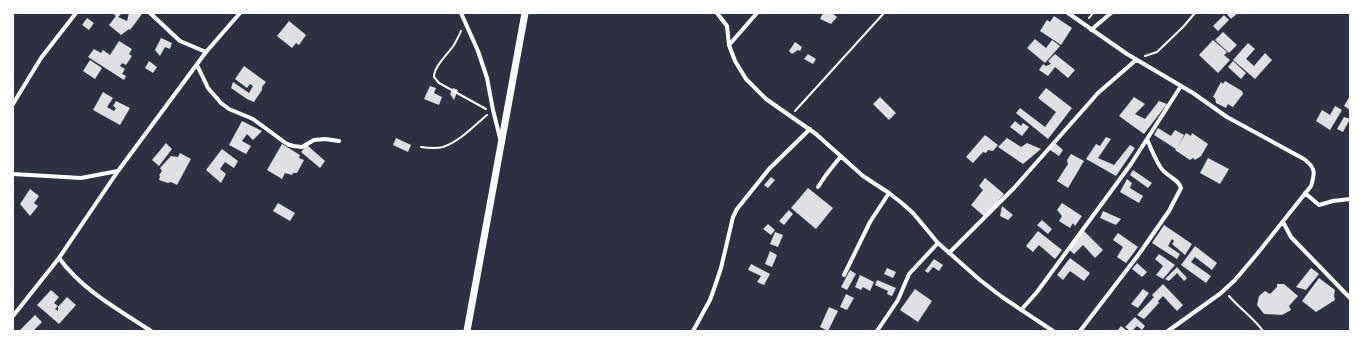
<svg xmlns="http://www.w3.org/2000/svg" width="1363" height="344" font-family="'Roboto Condensed',sans-serif">
  <style>
    .building { fill: #e0e0e3 }
    .lines { fill: none; stroke-linecap: round; stroke-linejoin: round }
    .path { stroke: #fff; stroke-width: 2 }
    .minor { stroke: #fff; stroke-width: 4 }
    .tertiary { stroke: #fff; stroke-width: 7 }
  </style>
  <rect width="100%" height="100%" fill="#2d3142"/>
  <path class="building" d="M112 13H122L118 17 127 21 129 13H141L142 14 130 30 129 29 121 35 109 25 116 16Z
    M823 13H832L837 17 831 24 820 19Z
    M1226 13H1238L1231 19Z
    M1224 15 1229 20 1218 31 1213 26Z
    M1054 16 1072 28 1061 45 1040 31 1047 20 1050 22Z
    M87 18 94 23 89 30 82 25Z
    M289 21 306 35 299 45 296 43 292 48 277 36Z
    M1223 32 1237 45 1229 53 1215 40Z
    M161 38 172 43 170 49 165 47 160 56 155 50Z
    M1035 39 1046 48 1052 40 1060 46 1045 63 1027 48Z
    M1213 40 1227 52 1224 55 1230 60 1218 73 1199 55Z
    M119 41 132 49 129 54 132 56 126 65 122 63 120 66 125 69 122 74 126 76 124 80 88 57 94 49 101 53 103 50 110 55Z
    M795 42 802 47 800 51 798 50 792 54 789 51Z
    M1248 43 1255 49 1246 59 1254 66 1265 53 1272 60 1255 79 1233 60Z
    M808 54 816 59 813 64 804 59Z
    M1055 54 1075 70 1068 78 1055 67 1048 76 1039 70 1043 64 1046 66 1051 64 1048 61Z
    M90 60 102 68 95 79 83 71Z
    M149 61 157 67 153 73 145 68Z
    M1233 61 1246 73 1241 79 1228 67Z
    M244 66 266 82 262 87V90L254 102 247 99 231 88 233 82 249 93 253 86 250 84 247 88 235 79Z
    M1225 81 1242 91 1243 94 1233 107 1228 104 1226 108 1216 103 1215 98 1213 97 1221 82 1223 84Z
    M430 86 436 88 434 93 442 97 439 105 424 99Z
    M453 88 458 90 454 100 450 94Z
    M1046 88 1072 108 1048 139 1016 113 1020 108 1045 127 1056 112 1038 98Z
    M103 92 113 98 107 107 114 111 116 108 113 106 116 101 130 108 120 125 93 110Z
    M1350 96V110L1344 106Z
    M880 97 896 113 889 120 873 104Z
    M1134 97 1145 104 1135 114 1145 119 1159 101 1167 104 1144 134 1119 116Z
    M1335 106 1342 110 1330 130 1316 121 1322 110 1330 115Z
    M1344 117 1350 119 1343 132 1337 129Z
    M242 121 262 131 253 140 247 134 242 141 251 146 246 154 229 145Z
    M1015 121 1021 126 1023 123 1029 127 1022 136 1010 127Z
    M1158 128 1171 136 1175 130 1184 135 1178 146 1186 133 1191 136 1192 133 1208 144 1201 156 1195 160 1193 158 1190 160 1175 150 1176 149 1154 135Z
    M985 135 998 145 993 151 988 150 986 153 983 152 973 163 966 157Z
    M1106 137 1111 139 1098 158 1114 165 1130 145 1135 148 1116 176 1086 159 1096 144 1100 146Z
    M396 138 411 145 408 152 393 145Z
    M1007 138 1021 147 1027 143 1041 149 1023 164 998 147Z
    M166 143 172 149 159 166 152 160Z
    M1055 143 1063 150 1059 156 1050 150Z
    M282 144 300 155 299 158 304 160 297 173H293L292 175 285 173 282 179 267 170Z
    M307 145 325 161 320 168 301 152Z
    M222 149 238 161 234 168 225 162 220 169 226 174 221 183 206 170Z
    M180 153 191 159 177 185 171 182 168 183 159 180 160 176 159 175 162 171 160 168 171 156 178 157Z
    M1071 154 1084 161 1068 188 1057 181 1068 164 1067 160Z
    M1208 158 1229 169 1220 184 1200 173Z
    M1133 170 1152 183 1148 188 1130 175Z
    M771 177 775 180 768 188 764 185Z
    M985 178 1004 194 985 217 971 205 983 190 979 186Z
    M1127 179 1132 183 1130 188 1143 196 1139 203 1120 192Z
    M808 188 833 208 816 229 791 208Z
    M30 189 39 196 34 203 38 206 30 216 20 204Z
    M278 203 295 213 290 221 273 211Z
    M1062 203 1082 216 1075 226 1073 223 1070 228 1059 221 1062 216 1057 210Z
    M1002 206 1013 215 1008 220 1000 216Z
    M789 210 793 214 784 225 779 221Z
    M1103 211 1121 219 1116 225 1100 218Z
    M1042 220 1052 229 1048 234 1037 225Z
    M768 224 775 230 771 235 763 229Z
    M1164 225 1192 244 1185 255 1172 244 1174 241 1172 239 1168 246 1180 254 1177 259 1152 243Z
    M1038 231 1062 250 1055 259 1039 245 1033 252 1026 246Z
    M1084 231 1103 250 1095 258 1083 245 1074 254 1067 248Z
    M775 232 783 235 778 247 770 244Z
    M1118 233 1138 247 1126 263 1117 257 1123 247 1113 240Z
    M1195 246 1217 263 1212 270 1195 257 1191 262 1211 276 1206 283 1181 265Z
    M770 251 777 255 772 267 765 264Z
    M1159 254 1175 265 1163 279 1156 275 1163 266 1155 259Z
    M1070 258 1090 273 1084 281 1070 271 1063 280 1057 275Z
    M934 259 943 265 939 271 933 267 928 273 925 271Z
    M1137 263 1147 272 1142 277 1132 269Z
    M751 264 770 274 764 285 757 282 761 276 748 270Z
    M1177 267 1187 278 1184 281 1177 273 1169 281 1165 279Z
    M887 268 896 272 893 278 884 274Z
    M1311 268 1319 274 1306 290 1296 287Z
    M850 270 856 274 847 290 841 287Z
    M860 275 874 282 870 291 863 287 861 290 855 287Z
    M1319 278 1335 290 1334 296 1335 300 1316 312 1302 301Z
    M877 280 896 288 892 296 887 294 888 291 875 285Z
    M1163 284 1183 305 1177 311 1163 296 1158 301 1159 303 1144 319 1137 315 1154 297 1152 295Z
    M1277 284H1284L1298 296 1289 306 1291 310 1282 315 1264 314 1257 305 1259 296 1265 291 1270 294 1277 287Z
    M915 289 932 301 918 322 900 310Z
    M1143 289 1149 293 1138 308 1131 304Z
    M51 290 59 297 54 303 58 306 55 309 58 311V307L67 297 76 305 59 324 37 305Z
    M846 294 854 298 847 310 840 307Z
    M829 307 838 311 828 331 820 327Z
    M35 315 42 322 33 331H19Z
    M1135 317 1145 326 1142 330 1137 326 1132 331H1130L1125 327Z
    M1121 326 1127 331H1117Z"/>
  <g class="lines">
    <path class="path" d="M1089 18 1093 13
      M461 31C459 36 456 41 454 45 448 54 434 66 434 77L439 83 486 109
      M1145 56 1157 52 1183 27 1195 13
      M795 111 884 13
      M421 147C428 148 436 149 443 147 460 141 474 126 487 115
      M1229 296C1239 308 1254 318 1263 331"/>
    <path class="minor" d="M150 13 180 41 206 52
      M461 13 478 51 487 78 493 110 500 138
      M717 13 727 26 729 45 735 61 746 79 766 99 816 134 863 176 889 193 903 204 913 213 938 243 980 280 1002 297 1053 331
      M1068 13 1127 54 1193 93 1227 117 1304 159C1316 168 1315 173 1311 186L1257 254 1235 280 1221 293 1168 331
      M1091 30 1111 13
      M729 45 757 13
      M197 65 208 88 221 103 229 109 253 119 287 144 293 146 302 147 314 140 325 139 339 141
      M13 104 41 58 76 13
      M13 174 81 178 118 171
      M818 187 826 175 841 156
      M1305 193 1319 205 1333 201 1350 199
      M1283 222 1291 237 1350 298
      M949 253 1014 188 1098 93 1136 60
      M59 258C82 290 119 310 151 331
      M844 275 870 222 889 193
      M1021 310 1037 292 1131 164 1181 86
      M13 316 59 258 118 171 206 52 240 13
      M693 331 710 300 715 286 721 268 733 217 737 209 769 169 810 129
      M877 331 898 300 909 274 938 243
      M1080 331 1139 254 1169 211 1181 188C1179 179 1166 176 1161 168 1155 159 1151 149 1147 139"/>
    <path class="tertiary" d="M467 331 525 13"/>
  </g>
  <rect width="1363" height="344" fill="none" stroke="#ffffff" stroke-width="28"/>
</svg>
